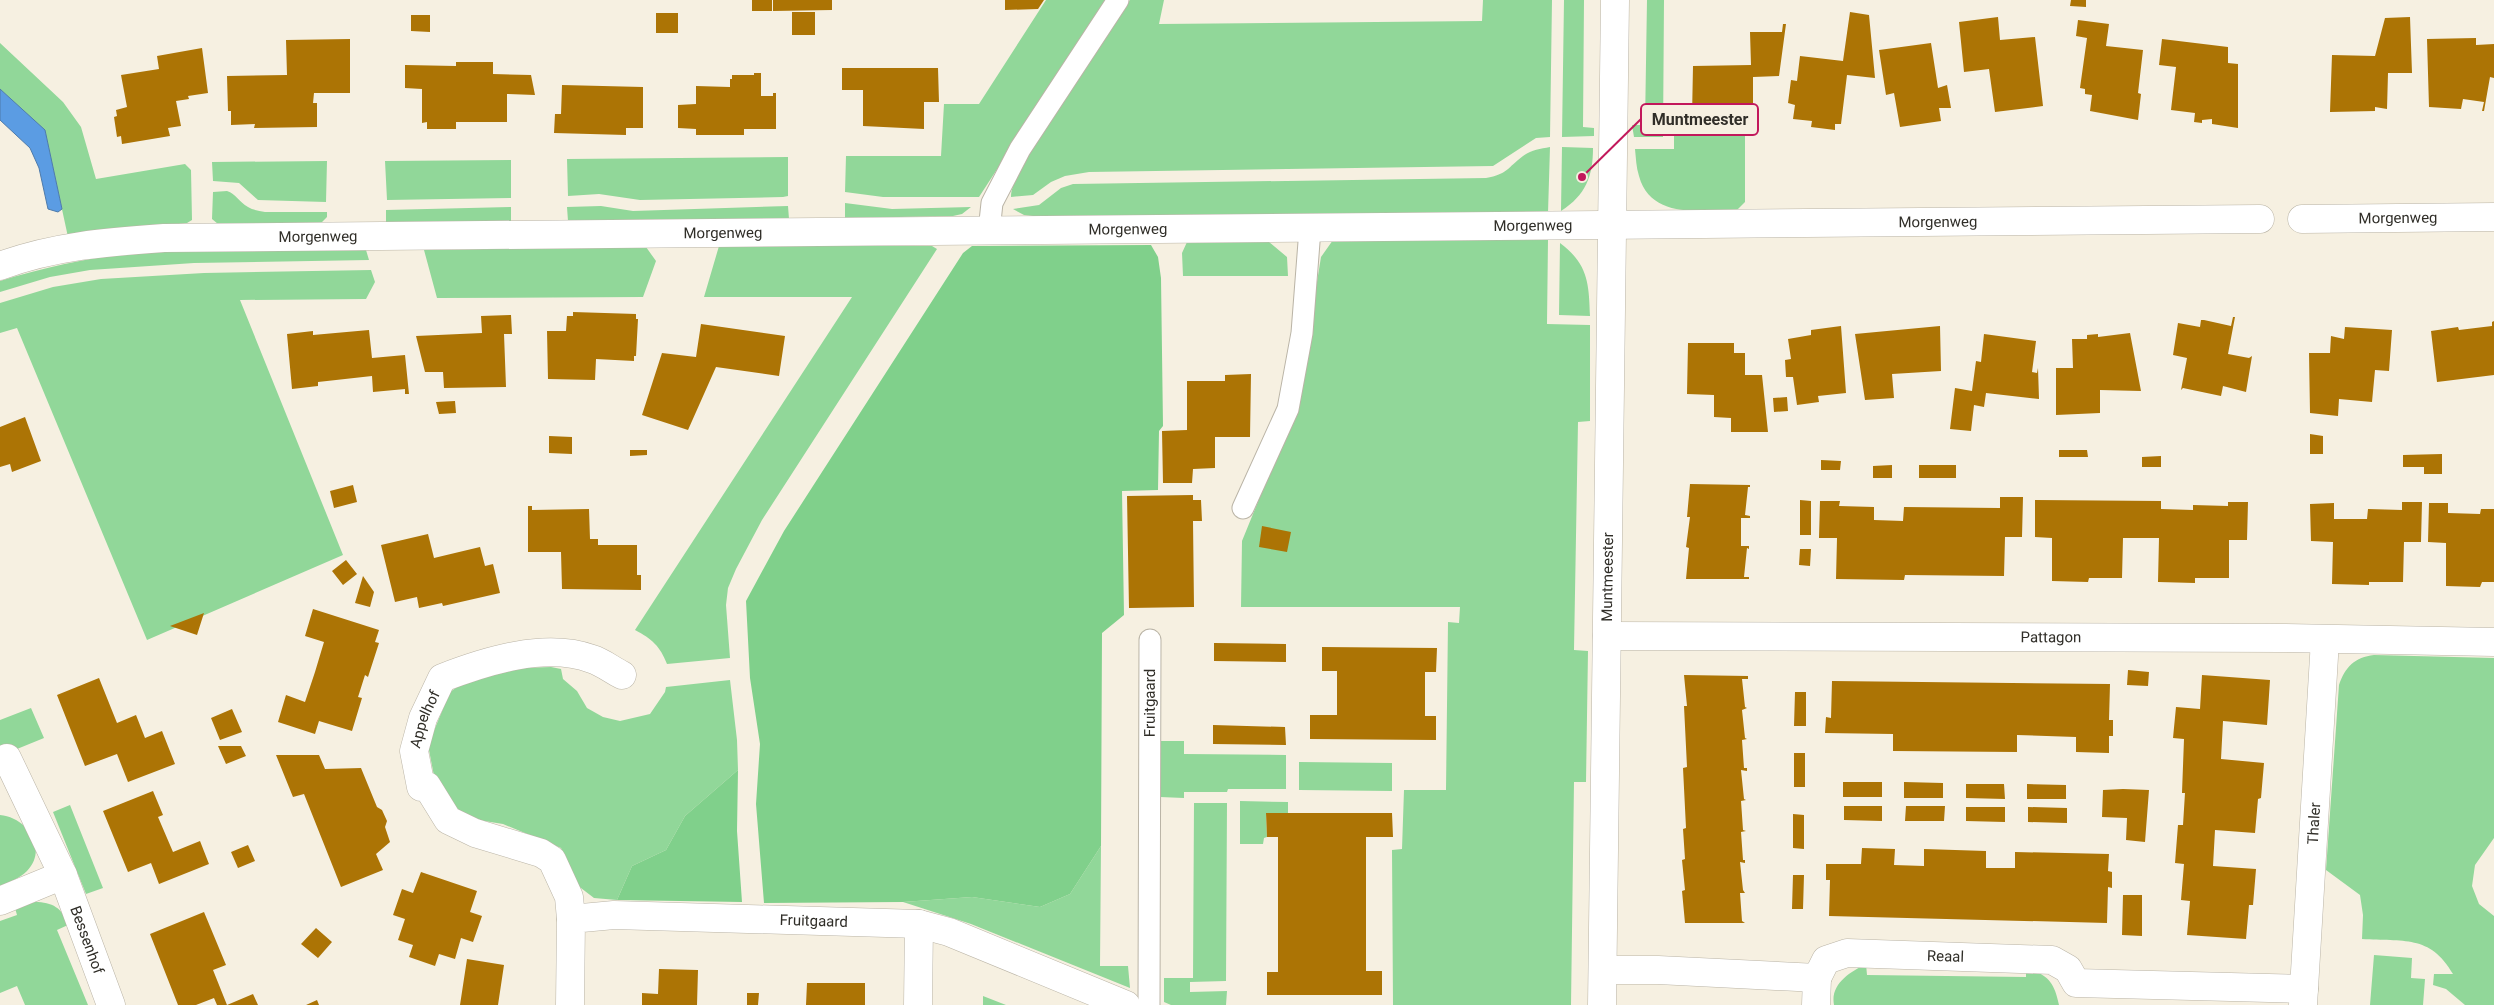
<svg xmlns="http://www.w3.org/2000/svg" width="2494" height="1005" font-family="Roboto,sans-serif">
  <style>
    .green { fill: #91d799 }
    .forest { fill: #80d08b }
    .water { fill: #5b9ce3; stroke: #4e7bab }
    .building { fill: #ac7405 }
    .lines { fill: none; stroke-linecap: round; stroke-linejoin: round }
    .lane-casing { stroke: #bab4a6; stroke-width: 23 }
    .street-casing { stroke: #bab4a6; stroke-width: 29 }
    .lane { stroke: #fff; stroke-width: 21 }
    .street { stroke: #fff; stroke-width: 28 }
    .labels { text-anchor: middle; dominant-baseline: central; stroke-width: 5; stroke-linejoin: round; paint-order: stroke }
    .street-label { font-size: 15px; fill: #302e28; stroke: #f6f0e1 }
    .leader { fill: none; stroke: #c2185b; stroke-width: 2 }
    .callout-dot { fill: #c2185b; stroke: #f6f0e1; stroke-width: 2 }
    .callout { fill: #f6f0e1; stroke: #c2185b; stroke-width: 2 }
    .callout-label { font-size: 16px; text-anchor: middle; font-weight: bold; fill: #302e28 }
  </style>
  <rect width="100%" height="100%" fill="#f6f0e1"/>
  <path class="green" d="M1046 0H1107L979 197H883L845 192 846 156H941L944 104H979Z
    M1130 0H1164L1159 24 1482 21 1483 0H1552L1550 137 1536 138 1493 166 1089 172 1065 176 1051 182 1033 195 1011 197C1011 184 1021 171 1025 158Z
    M1564 0H1584L1583 127 1594 128V136L1562 137Z
    M1647 0H1664L1663 137H1634L1632 125H1645Z
    M0 43 63 102 81 127 96 179 185 164 191 170 192 220 187 223 68 237 45 131 0 89Z
    M1674 124 1745 125V202L1737 210C1702 210 1651 220 1639 176 1636 167 1636 158 1635 149H1674Z
    M1550 147 1548 213 1042 217 1024 215 1013 209 1039 205 1061 188 1073 184 1486 178C1508 174 1507 168 1523 156 1531 150 1540 149 1550 147Z
    M1562 147 1593 148C1593 176 1586 195 1561 211Z
    M788 157V196L783 197 640 200 599 194 568 196 567 159Z
    M511 160V198L387 200 385 161Z
    M327 161 326 202 258 200 239 183 213 181 212 162Z
    M227 191C236 194 239 202 248 207 253 210 259 211 265 212H327V217L321 223 218 224 212 219 213 192Z
    M845 203 892 209 971 207 962 214 953 216 845 218Z
    M601 206 633 211 788 206 789 219 568 221 567 207Z
    M511 207V221L386 223V210Z
    M1546 239 1548 240 1547 324 1590 325V421L1578 422 1574 650 1588 651 1586 782H1574L1571 1005H1393L1392 850 1402 849 1404 790H1446L1448 622 1459 623 1460 607H1241L1242 541 1297 406 1321 257 1333 240Z
    M1187 242H1269L1287 257 1288 276H1183L1182 253Z
    M1560 243C1588 264 1589 283 1590 316L1559 315Z
    M719 246H932L937 249 762 520 736 569 728 588 726 605 730 658 667 664C660 646 652 639 635 630L852 297H704Z
    M646 247 656 261 643 297 437 298 424 250Z
    M366 250 369 260 194 263 90 270 50 277 0 292V281C46 267 93 256 142 253 216 249 292 251 366 250Z
    M371 270 375 282 366 299 240 300 343 555 147 640 17 328 0 333V303L53 287 101 279 204 273Z
    M2374 655 2494 658V838L2475 865 2472 886 2479 904 2494 916V1005H2465L2446 989 2433 985 2434 974H2453C2430 934 2403 942 2362 939L2363 915 2360 895 2326 870 2339 685C2345 667 2355 657 2374 655Z
    M551 667 561 669 563 679 577 691 587 708 603 717 620 721 650 714 665 692 666 687 730 680 737 740 738 770 685 816 666 850 632 866 617 900 594 898 577 885 561 848 503 824 472 819 452 806 435 781 428 745 450 692 463 683 522 668Z
    M31 708 44 738 17 749 0 746V720Z
    M1161 741H1184V754L1286 755V789H1228L1227 792H1184V798L1160 797Z
    M1299 762 1392 763V791L1299 790Z
    M1240 801 1288 802V813H1266L1267 837 1264 838 1263 844H1240Z
    M1194 803H1227L1226 981 1190 982V992L1227 991 1226 1005H1171L1164 1002V978H1193Z
    M70 805 103 888 86 894 53 812Z
    M0 815C26 817 49 848 27 871 20 878 10 882 0 886Z
    M1101 846 1100 966H1128L1130 988 971 924 903 902 972 897 1040 907 1070 894Z
    M35 902C52 902 63 908 68 925L57 930 88 1005H25L17 986 0 993V921L17 915 15 908Z
    M2374 955 2412 958 2411 978 2425 979 2423 1005H2370Z
    M1866 964 1867 975 2026 977V967C2048 976 2054 981 2059 1005H1834C1830 984 1850 972 1866 964Z
    M983 996 1006 1005H983Z"/>
  <path class="forest" d="M1151 245 1158 257 1161 278 1163 426 1159 431 1158 490 1122 491 1124 615 1102 633 1101 846 1070 894 1040 907 972 897 903 902 764 903 756 804 760 744 750 678 746 601 784 531 963 253 972 246Z
    M738 770 737 831 742 902 617 900 632 866 666 850 685 816Z"/>
  <path class="water" d="M0 89 45 130 62 209 58 212 48 209 39 168 30 148 0 120Z"/>
  <path class="building" d="M752 0H772V11H752Z
    M773 0H832V10L773 11Z
    M1005 0H1044L1038 9 1005 10Z
    M2071 0H2086V7L2070 6Z
    M792 12H815V35H792Z
    M1850 12 1869 15 1875 78 1847 75 1841 124H1835V130L1811 127 1812 121 1793 119 1795 105 1788 103 1791 80 1797 81 1800 56 1843 61Z
    M656 13H678V33H656Z
    M411 15H430V32L411 31Z
    M1998 17 2000 40 2035 37 2043 106 1995 112 1989 69 1964 72 1959 22Z
    M2410 17 2412 73H2388L2387 109 2375 107V111L2330 112 2332 55 2375 56 2385 18Z
    M2078 20 2109 24 2106 46 2143 50 2138 93 2141 94 2138 120 2090 111 2092 95 2085 94V89L2080 88 2087 38 2076 36Z
    M1783 24H1786L1779 76 1753 77V117H1692L1693 66 1751 65 1750 32H1782Z
    M2476 38V45L2494 44V78L2490 77 2484 111H2482L2484 102 2463 99 2461 109 2429 107 2427 39Z
    M350 39V93H314L313 103H317V127L254 128 255 124 231 125V111H228L227 76 287 75 286 40Z
    M2162 39 2228 47V63L2238 64V128L2212 124V119L2202 120V123L2194 122 2195 113 2171 110 2176 67 2159 65Z
    M1931 43 1938 88 1947 85 1951 108H1939L1941 121 1900 127 1894 93 1886 95 1879 50Z
    M202 48 208 93 188 96 189 99 176 101 181 126 168 128 170 136 122 144 121 136 117 137 114 117 117 116 116 110 127 107 121 75 159 69 157 56Z
    M456 62H493V74L531 75 535 95 507 94V122H456V129H427V122L422 123V89L405 88V65L456 66Z
    M842 68H938L939 102H924V129L863 126V90H842Z
    M754 73H761V96H773V93H776V129H744V135H696V129L678 128V105L696 104V86L730 87V79H732V75H754Z
    M562 85 643 87V128H626V135L554 133 555 114H561Z
    M573 312 636 314V319H638L636 356H634V361L596 359 595 380 548 379 547 331H566L567 316H573Z
    M511 315 512 334H504L506 387 444 388 443 372H425L416 336 482 333 481 316Z
    M2233 317H2235L2228 354 2249 358 2252 356 2246 392 2223 386 2221 396 2183 388 2181 390 2187 358 2173 355 2178 323 2200 327 2201 320H2204L2231 326Z
    M2494 321V375L2437 382 2431 331 2458 327 2459 330 2492 326V322Z
    M701 324 785 336 779 376 716 367 688 430 642 415 662 353 696 357Z
    M1841 326 1846 393 1818 396 1819 402 1797 405 1793 377H1786L1785 360 1791 359 1788 339 1811 335V330Z
    M1940 326 1941 371 1892 374 1894 398 1865 400 1855 334Z
    M2345 327 2392 330 2389 371 2375 370 2372 402 2339 399 2338 416 2310 413 2309 353H2330L2331 336 2344 339Z
    M369 330 372 358 405 355 409 394H405V389L373 392 372 376 318 382V386L292 389 287 334 313 331V335Z
    M2130 333 2141 391 2100 390V413L2056 415V368H2073L2072 339H2087V335L2098 334V337Z
    M1984 334 2036 341 2032 372 2037 373 2038 368 2039 399 1986 393 1984 407 1974 405 1971 431 1950 429 1955 388 1972 391 1976 361 1981 362Z
    M1688 343H1734V353H1745V375H1762L1768 432H1731V418L1714 417V395L1687 394Z
    M1251 374 1250 437H1215V468L1193 469 1192 483H1163L1162 431 1187 430V381H1225V375Z
    M1787 397 1788 411 1774 412 1773 398Z
    M455 401 456 413 439 414 436 402Z
    M25 417 41 461 12 472 10 464 0 467V427Z
    M2310 434 2323 436V454H2310Z
    M549 436 572 437V454L549 453Z
    M630 450H647V455L630 456Z
    M2059 450H2087L2088 457H2059Z
    M2442 454V474H2424V467H2403V455Z
    M2161 456V467H2142V457Z
    M1821 460 1841 461 1840 470H1821Z
    M1892 465V478H1873V466Z
    M1919 465H1956V478H1919Z
    M1690 484 1750 485V487H1748L1745 515 1750 516V518H1741V546H1749V549L1747 548 1744 577H1749V579H1686L1689 548 1686 547 1690 517H1687Z
    M353 485 357 502 334 508 330 491Z
    M1193 495V500H1201L1202 521H1193L1194 607 1129 608 1127 496Z
    M2000 497H2023L2022 537H2005L2004 576 1905 575 1904 580 1836 579 1837 538H1819L1820 501H1840L1839 506 1874 507V520L1903 521 1904 507 2000 508Z
    M1800 500 1811 501V535H1800Z
    M2035 500 2161 501V509L2193 510V505L2228 506V502H2248L2247 540H2229V578H2195V583L2158 582 2159 538H2123L2122 578H2089L2088 582 2052 581V538L2035 537Z
    M2402 502H2422L2421 542H2404L2403 582H2369V585L2332 584 2333 542 2311 541 2310 504 2334 503V519H2367L2368 509 2402 510Z
    M2429 503H2448V513L2480 514 2481 509H2494V582H2482L2480 587 2446 586V543L2428 542Z
    M528 506H532V510L589 509 590 539H598V545H637V575H641V590L562 589 561 552H528Z
    M1262 526 1291 532 1287 552 1259 547Z
    M428 534 434 558 480 547 485 566 493 564 500 593 443 606 442 603 419 608 417 597 395 602 381 545Z
    M1800 549H1811L1810 566 1799 565Z
    M346 560 357 574 343 585 332 571Z
    M363 576 374 592 370 607 355 603Z
    M313 609 379 630 375 642 379 643 368 677 365 675 359 694 358 697 362 698 352 731 319 721 315 734 278 722 286 695 305 702 315 672 324 642 305 636Z
    M204 613 197 635 170 626Z
    M1214 643 1286 644V662L1214 661Z
    M1322 647 1437 648 1436 672H1425V716H1436V740L1310 739V715H1337V671H1322Z
    M2128 670 2149 672 2148 686 2127 685Z
    M1684 675 1748 676V679H1742L1745 707 1747 708 1742 710 1745 738 1747 739 1742 740 1744 768H1747V771L1741 770 1744 799 1746 800 1741 801 1743 830 1746 831 1741 832 1743 860H1745V863L1740 862 1743 890 1745 893H1740L1742 921 1745 923H1685L1682 891 1685 890 1682 860 1685 859 1683 829 1686 828 1683 768 1687 767 1684 706H1687Z
    M2202 675 2270 680 2267 725 2223 721 2221 759 2264 763 2261 798 2258 799 2255 833 2215 830 2213 866 2256 869 2253 905H2249L2246 939 2187 935 2190 901 2181 900 2184 864 2175 863 2178 825H2183L2185 793H2182L2184 739 2173 738 2176 707 2200 709Z
    M99 678 117 723 136 715 145 738 162 731 175 764 128 782 117 754 85 766 57 695Z
    M1832 681 2110 684 2109 720H2113V736H2109V753L2076 752V737L2017 735V752L1893 751V734L1825 733 1826 717 1831 718Z
    M1795 692H1806V726H1794Z
    M232 709 242 732 220 740 211 718Z
    M1213 725 1285 727 1286 745 1213 744Z
    M218 746H241L246 756 226 764Z
    M1794 753H1805V787H1794Z
    M276 755H319L325 769 361 768 377 807 382 810 387 821 385 827 390 842 376 854 383 870 341 887 304 794 293 797Z
    M1843 782H1882V797H1843Z
    M1904 782 1943 783V798H1904Z
    M1966 784H2004L2005 799 1966 798Z
    M2027 784 2066 785V799H2027Z
    M2123 789 2149 790 2145 842 2126 840 2127 818 2102 817 2103 790Z
    M153 791 163 815 158 817 173 852 200 841 209 864 159 884 151 863 128 872 103 811Z
    M1844 806H1882V821L1844 820Z
    M1906 806H1945L1944 821H1905Z
    M1966 807H2005V822L1966 821Z
    M2028 807 2067 808V823L2028 822Z
    M1266 813H1392L1393 837H1366V971H1382V995H1267V972H1278V837H1267Z
    M1793 814 1804 815V849L1793 848Z
    M248 845 255 861 238 868 231 852Z
    M1862 848 1895 849 1894 865 1924 866V849L1986 851V868H2015V852L2109 854 2108 871 2112 872V888L2108 887 2107 923 1829 916 1830 880H1826V864H1861Z
    M421 872 477 891 470 912 482 916 473 942 461 938 455 959 439 954 435 966 409 957 413 945 398 940 405 919 393 915 402 889 413 893Z
    M1793 875H1804L1803 909H1792Z
    M2123 895H2142V936L2122 935Z
    M204 912 226 965 213 970 227 1005 253 994 258 1005H217L214 998 196 1005H178L150 934Z
    M316 928 332 942 318 958 301 944Z
    M467 959 504 965 498 1005H460Z
    M659 969 698 970 697 1005H642V993L658 994Z
    M807 983H865V1005H806Z
    M747 993H759L758 1005H747Z
    M317 1000 319 1005H306Z"/>
  <g class="lines">
    <defs>
      <g id="lane">
        <path d="M989 231 992 203 1020 149 1118 0"/>
        <path d="M1243 508 1288 409 1302 333 1310 229"/>
        <path id="s1" d="M1149 1005 1150 640"/>
      </g>
      <g id="street">
        <path id="s2" d="M2302 219 2494 217"/>
        <path id="s3" d="M0 266C53 246 108 242 164 238L2260 219"/>
        <path id="s4" d="M1607 636 2285 638 2494 642"/>
        <path id="s5" d="M7 758 63 875 111 1005"/>
        <path d="M0 901 63 875"/>
        <path id="s6" d="M571 919 569 897 552 860 541 853 475 833 448 820 427 786 421 787 414 751 423 718 442 678C486 661 545 642 592 659 602 662 612 670 622 675"/>
        <path id="s7" d="M1603 970H1658L1817 978 1826 960 1847 953 2052 960 2068 969 2076 983 2304 989"/>
        <path id="s8" d="M570 1005 571 919 614 915 919 924 949 932 1126 1005"/>
        <path d="M918 1005 919 924"/>
        <path id="s9" d="M1602 1005 1615 0"/>
        <path d="M1816 1005 1817 978"/>
        <path id="s10" d="M2303 1005 2325 640"/>
      </g>
    </defs>
    <use href="#lane" class="lane-casing"/>
    <use href="#street" class="street-casing"/>
    <use href="#lane" class="lane"/>
    <use href="#street" class="street"/>
  </g>
  <g class="labels">
    <g class="street-label">
      <text stroke="none"><textPath href="#s2" startOffset="96">Morgenweg</textPath></text>
      <text stroke="none"><textPath href="#s3" startOffset="1941">Morgenweg</textPath></text>
      <text stroke="none"><textPath href="#s3" startOffset="1536">Morgenweg</textPath></text>
      <text stroke="none"><textPath href="#s3" startOffset="1131">Morgenweg</textPath></text>
      <text stroke="none"><textPath href="#s3" startOffset="726">Morgenweg</textPath></text>
      <text stroke="none"><textPath href="#s3" startOffset="321">Morgenweg</textPath></text>
      <text stroke="none"><textPath href="#s9" startOffset="428">Muntmeester</textPath></text>
      <text stroke="none"><textPath href="#s4" startOffset="444">Pattagon</textPath></text>
      <text stroke="none"><textPath href="#s1" startOffset="302">Fruitgaard</textPath></text>
      <text stroke="none"><textPath href="#s6" startOffset="291">Appelhof</textPath></text>
      <text stroke="none"><textPath href="#s10" startOffset="182">Thaler</textPath></text>
      <text stroke="none"><textPath href="#s8" startOffset="329">Fruitgaard</textPath></text>
      <text stroke="none"><textPath href="#s5" startOffset="199">Bessenhof</textPath></text>
      <text stroke="none"><textPath href="#s7" startOffset="355">Reaal</textPath></text>
    </g>
  </g>
  <path class="leader" d="M1582 177L1641 119"/>
  <circle class="callout-dot" cx="1582" cy="177" r="5"/>
  <rect class="callout" x="1641" y="104" width="117" height="31" rx="5"/>
  <g class="callout-label">
    <text x="1700" y="125">Muntmeester</text>
  </g>
</svg>
